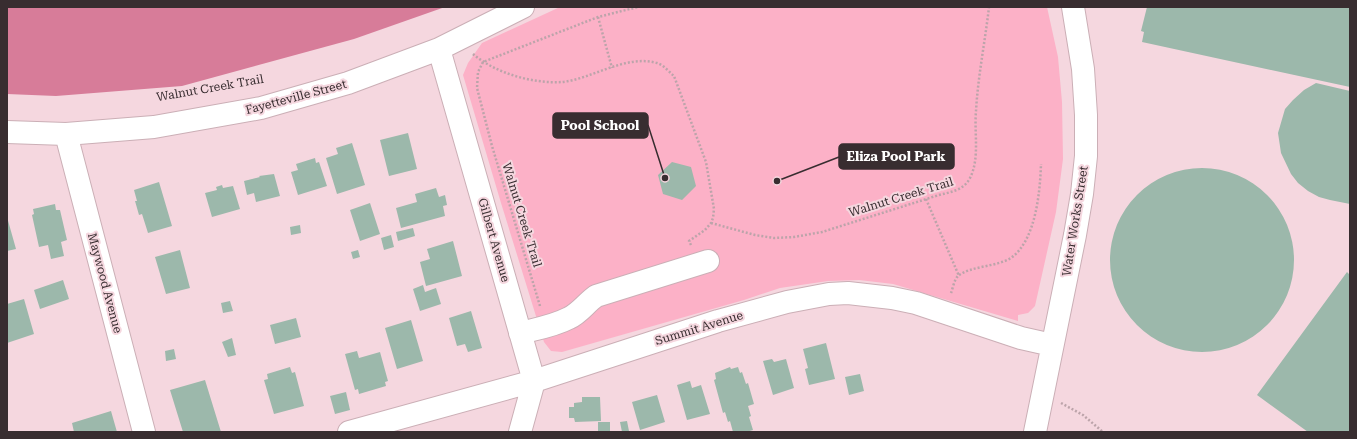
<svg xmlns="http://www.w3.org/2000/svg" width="1357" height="439" font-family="'Roboto Serif',serif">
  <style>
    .green { fill: #fcb1c7 }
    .forest { fill: #d77c99 }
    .building { fill: #9cb8ab }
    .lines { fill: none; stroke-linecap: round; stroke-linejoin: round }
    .minor-casing { stroke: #cbafb6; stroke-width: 24 }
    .path { stroke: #bca4aa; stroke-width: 2.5; stroke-dasharray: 2 2; stroke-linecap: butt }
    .minor { stroke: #fff; stroke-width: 22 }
    .labels { text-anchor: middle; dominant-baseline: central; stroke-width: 4; stroke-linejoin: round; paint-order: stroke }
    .street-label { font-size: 12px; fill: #382d30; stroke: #f5d7df }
    .leader { fill: none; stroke: #382d30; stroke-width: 1.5 }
    .callout-dot { fill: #382d30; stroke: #f5d7df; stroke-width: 1.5 }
    .callout { fill: #382d30; stroke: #382d30; stroke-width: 1.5 }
    .callout-label { font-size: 13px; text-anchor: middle; font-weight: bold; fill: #fff }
  </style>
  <rect width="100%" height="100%" fill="#f5d7df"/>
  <path class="green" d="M560 7H1047L1058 57 1062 102 1063 159 1056 212 1035 306 1028 313 1018 315V321L893 284 859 280 828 281 780 288 744 300 562 352 551 351 544 342 501 203 463 75 468 63 482 43Z"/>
  <path class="forest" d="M7 7H445L354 39 182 86 56 96 7 94Z"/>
  <path class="building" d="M1147 7H1350V87L1142 42 1144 32 1141 31Z
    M1316 83 1350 91V204L1330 200 1319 197 1308 191 1298 183 1291 174 1281 153 1278 133 1285 109 1293 100 1304 90Z
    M408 133 417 169 389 176 380 140Z
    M352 143 365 185 337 194 326 158 338 154 336 148Z
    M315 158 316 163 319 162 327 186 298 195 291 172 298 170 296 164Z
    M672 162 691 167 696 186 682 200 663 194 658 175Z
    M1110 260a92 92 0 1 1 184 0a92 92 0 1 1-184 0Z
    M274 174 280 196 256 202 254 193 247 195 244 181 260 177 259 176Z
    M159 182 172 226 148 233 142 214 139 215 135 201H137L134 190Z
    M222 185 223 188 233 186 240 209 212 217 205 193 217 190 216 187Z
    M436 188 439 197 445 195 447 205 443 206 445 216 401 228 396 208 417 202 415 194Z
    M370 203 380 234 360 241 350 210Z
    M55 204 56 210H60L67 240 61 242 64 256 51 259 48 245 39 247 32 215 34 214 33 209Z
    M7 217 16 249 7 251Z
    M300 225 301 233 291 235 290 227Z
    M413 228 415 236 398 241 396 232Z
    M391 235 394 247 384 250 381 238Z
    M453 241 462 276 426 286 420 262 430 259 427 249Z
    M180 250 190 288 166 294 155 257Z
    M358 250 360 257 353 259 351 252Z
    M1347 272 1350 275V432H1308L1257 395Z
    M63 280 69 299 40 309 34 290Z
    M423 285 425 292 436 288 441 304 420 311 413 289Z
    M24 299 34 334 7 343V304Z
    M230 301 233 311 223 313 221 303Z
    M471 311 482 348 468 352 465 344 457 346 449 318Z
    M296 318 301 337 275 344 270 325Z
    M411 320 423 361 397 369 385 328Z
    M232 338 236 355 228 357 222 342Z
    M826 343 835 379 809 385 805 369 808 368 803 349Z
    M174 349 176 359 166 361 165 351Z
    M357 351 359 358 380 352 388 381 385 382 386 386 359 394 358 389 355 390 345 354Z
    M772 359 774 362 786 359 794 388 773 395 763 361Z
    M290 367 292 373 295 372 304 406 274 414 264 380 268 379 267 374Z
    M730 367 731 369 738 367 740 373 742 372 746 384 748 383 754 404 748 406 751 416 749 417 753 430 746 432H733L730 421 728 422 725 412 723 413 714 380 716 379 715 373Z
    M860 374 864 391 849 395 845 377Z
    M205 380 221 432H183L170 390Z
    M690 381 692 388 701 385 710 414 687 420 677 385Z
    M346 392 350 410 335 414 330 396Z
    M657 395 665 422 640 430 632 402Z
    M582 397H600L601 421 575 422 574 418H569V407H574V403L582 402Z
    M111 411 117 432H74L72 423Z
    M627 421 629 431 622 432 620 422Z
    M598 422H610V432H598Z"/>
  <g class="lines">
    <defs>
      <path id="minor" d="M439 49 534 381 520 432
        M7 132 66 134 154 127 261 108 348 83 439 49 523 7
        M66 134 144 432
        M520 333C536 329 554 326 569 318 580 313 586 303 596 296L708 261
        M349 432 534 381 718 321 787 302 829 294 848 293 892 298 916 303 1021 338 1052 345
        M1035 432 1075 235 1082 194 1086 156V115L1083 69 1073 7"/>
    </defs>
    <use href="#minor" class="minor-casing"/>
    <path class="path" d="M598 17 612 68
      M473 54C495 73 533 84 562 82 592 79 626 54 657 63 664 65 669 72 674 76L706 162 714 209 713 218 711 223 705 230 689 241 691 245
      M926 199 959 276
      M711 223 755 235 774 238 794 237 822 232 939 195C951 192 964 190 970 178 980 158 974 133 976 111 978 76 985 42 989 7
      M951 293C953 288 954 280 958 276 970 266 996 267 1011 258 1036 240 1040 192 1041 164
      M540 306 492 146 477 88 478 72 483 62 598 17 638 7
      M1061 403 1083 415 1103 432"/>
    <use href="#minor" class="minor"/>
  </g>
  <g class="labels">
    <g class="street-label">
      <text transform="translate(210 88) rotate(-10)">Walnut Creek Trail</text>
      <text transform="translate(296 97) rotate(-15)">Fayetteville Street</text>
      <text transform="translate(901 197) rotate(-17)">Walnut Creek Trail</text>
      <text transform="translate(522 215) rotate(73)">Walnut Creek Trail</text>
      <text transform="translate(1075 221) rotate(-81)">Water Works Street</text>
      <text transform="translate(494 240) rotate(74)">Gilbert Avenue</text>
      <text transform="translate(105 283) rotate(75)">Maywood Avenue</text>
      <text transform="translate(699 328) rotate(-17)">Summit Avenue</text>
    </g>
  </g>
  <path class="leader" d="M665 178L648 125M777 181L839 157"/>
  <g class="callout-dot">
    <circle cx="665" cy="178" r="4"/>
    <circle cx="777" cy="181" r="4"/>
  </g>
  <g class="callout">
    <rect x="553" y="113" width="95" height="25" rx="4"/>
    <rect x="839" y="144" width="115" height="25" rx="4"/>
  </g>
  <g class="callout-label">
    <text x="600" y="130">Pool School</text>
    <text x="896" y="161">Eliza Pool Park</text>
  </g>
  <rect width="1357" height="439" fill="none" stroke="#382d30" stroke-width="16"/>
</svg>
